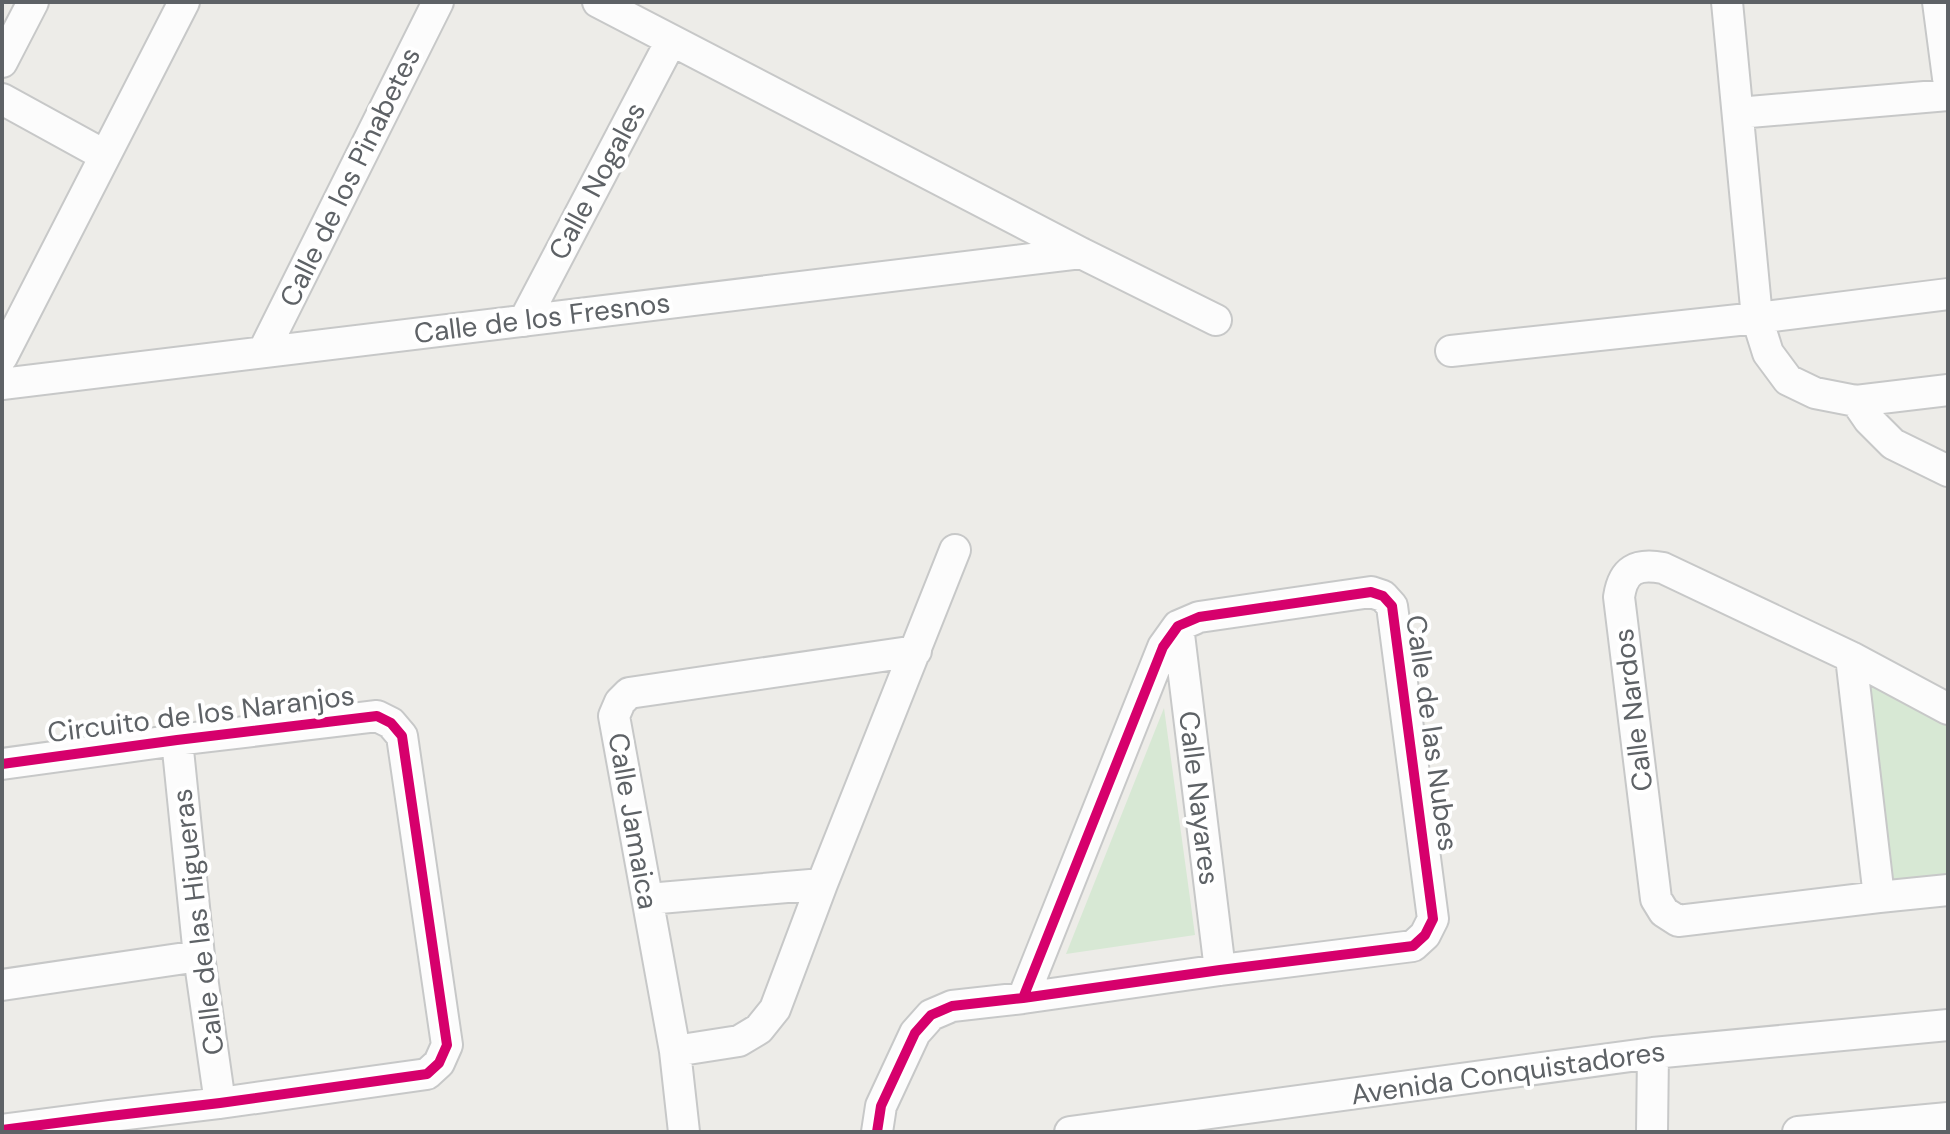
<svg xmlns="http://www.w3.org/2000/svg" width="1950" height="1134" font-family="'DM Sans',sans-serif">
  <style>
    .green { fill: #d7e8d4 }
    .lines { fill: none; stroke-linecap: round; stroke-linejoin: round }
    .minor-casing { stroke: #c7c8c8; stroke-width: 34 }
    .minor { stroke: #fcfcfc; stroke-width: 30 }
    .cycleway-casing { stroke: #fff; stroke-width: 15 }
    .cycleway { stroke: #d6006c; stroke-width: 10 }
    .labels { text-anchor: middle; dominant-baseline: central; stroke-width: 8; stroke-linejoin: round; paint-order: stroke }
    .street-label { font-size: 28px; fill: #5e6266; stroke: #fff }
  </style>
  <rect width="100%" height="100%" fill="#edece8"/>
  <path class="green" d="M1853 660 1948 710V888L1879 896Z
    M1164 708 1195 935 1066 954Z"/>
  <g class="lines">
    <defs>
      <path id="minor" d="M598 2 1081 253 1216 320
        M1727 2 1757 318 1768 353 1788 380 1815 393 1856 401 1948 390
        M1938 2 1948 78
        M2 62 33 2
        M2 99 104 155
        M1738 113 1948 95
        M524 321 671 41
        M1451 351 1757 318 1948 294
        M263 352 438 2
        M2 357 184 2
        M2 384 1081 253
        M1856 401 1869 420 1893 444 1948 471
        M1178 626 1220 970
        M1851 657 1879 897
        M1948 709 1851 657 1663 568C1636 563 1623 570 1619 597L1656 899 1664 912 1678 921 1879 897 1948 890
        M177 740 199 956 220 1103
        M2 764 177 740 377 716 391 723 402 736 447 1045 439 1063 427 1074 220 1103 110 1116 2 1130
        M648 899 822 884
        M2 985 199 956
        M675 1051 739 1041 759 1029 775 1009 822 884 955 550
        M684 1132 675 1051 614 716 620 702 629 693 916 651
        M877 1132 881 1106 915 1033 931 1015 952 1006 1023 998 1220 970 1413 946 1425 935 1433 919 1392 606 1383 596 1371 592 1199 617 1178 626 1163 647 1023 998
        M1070 1132 1653 1053 1948 1025
        M1652 1132 1653 1053
        M1798 1132 1948 1118"/>
    </defs>
    <use href="#minor" class="minor-casing"/>
    <use href="#minor" class="minor"/>
    <defs>
      <path id="cycleway" d="M2 764 177 740 377 716 391 723 402 736 447 1045 439 1063 427 1074 220 1103 110 1116 2 1130
        M877 1132 881 1106 915 1033 931 1015 952 1006 1023 998 1220 970 1413 946 1425 935 1433 919 1392 606 1383 596 1371 592 1199 617 1178 626 1163 647 1023 998"/>
    </defs>
    <use href="#cycleway" class="cycleway-casing"/>
    <use href="#cycleway" class="cycleway"/>
  </g>
  <g class="labels">
    <g class="street-label">
      <text transform="translate(350 177) rotate(-64)">Calle de los Pinabetes</text>
      <text transform="translate(597 181) rotate(-62)">Calle Nogales</text>
      <text transform="translate(542 318) rotate(-7)">Calle de los Fresnos</text>
      <text transform="translate(1633 710) rotate(-97)">Calle Nardos</text>
      <text transform="translate(201 714) rotate(-7)">Circuito de los Naranjos</text>
      <text transform="translate(1432 733) rotate(82)">Calle de las Nubes</text>
      <text transform="translate(1199 798) rotate(83)">Calle Nayares</text>
      <text transform="translate(633 821) rotate(80)">Calle Jamaica</text>
      <text transform="translate(198 922) rotate(-97)">Calle de las Higueras</text>
      <text transform="translate(1508 1073) rotate(-8)">Avenida Conquistadores</text>
    </g>
  </g>
  <rect width="1950" height="1134" fill="none" stroke="#5e6266" stroke-width="8"/>
</svg>
